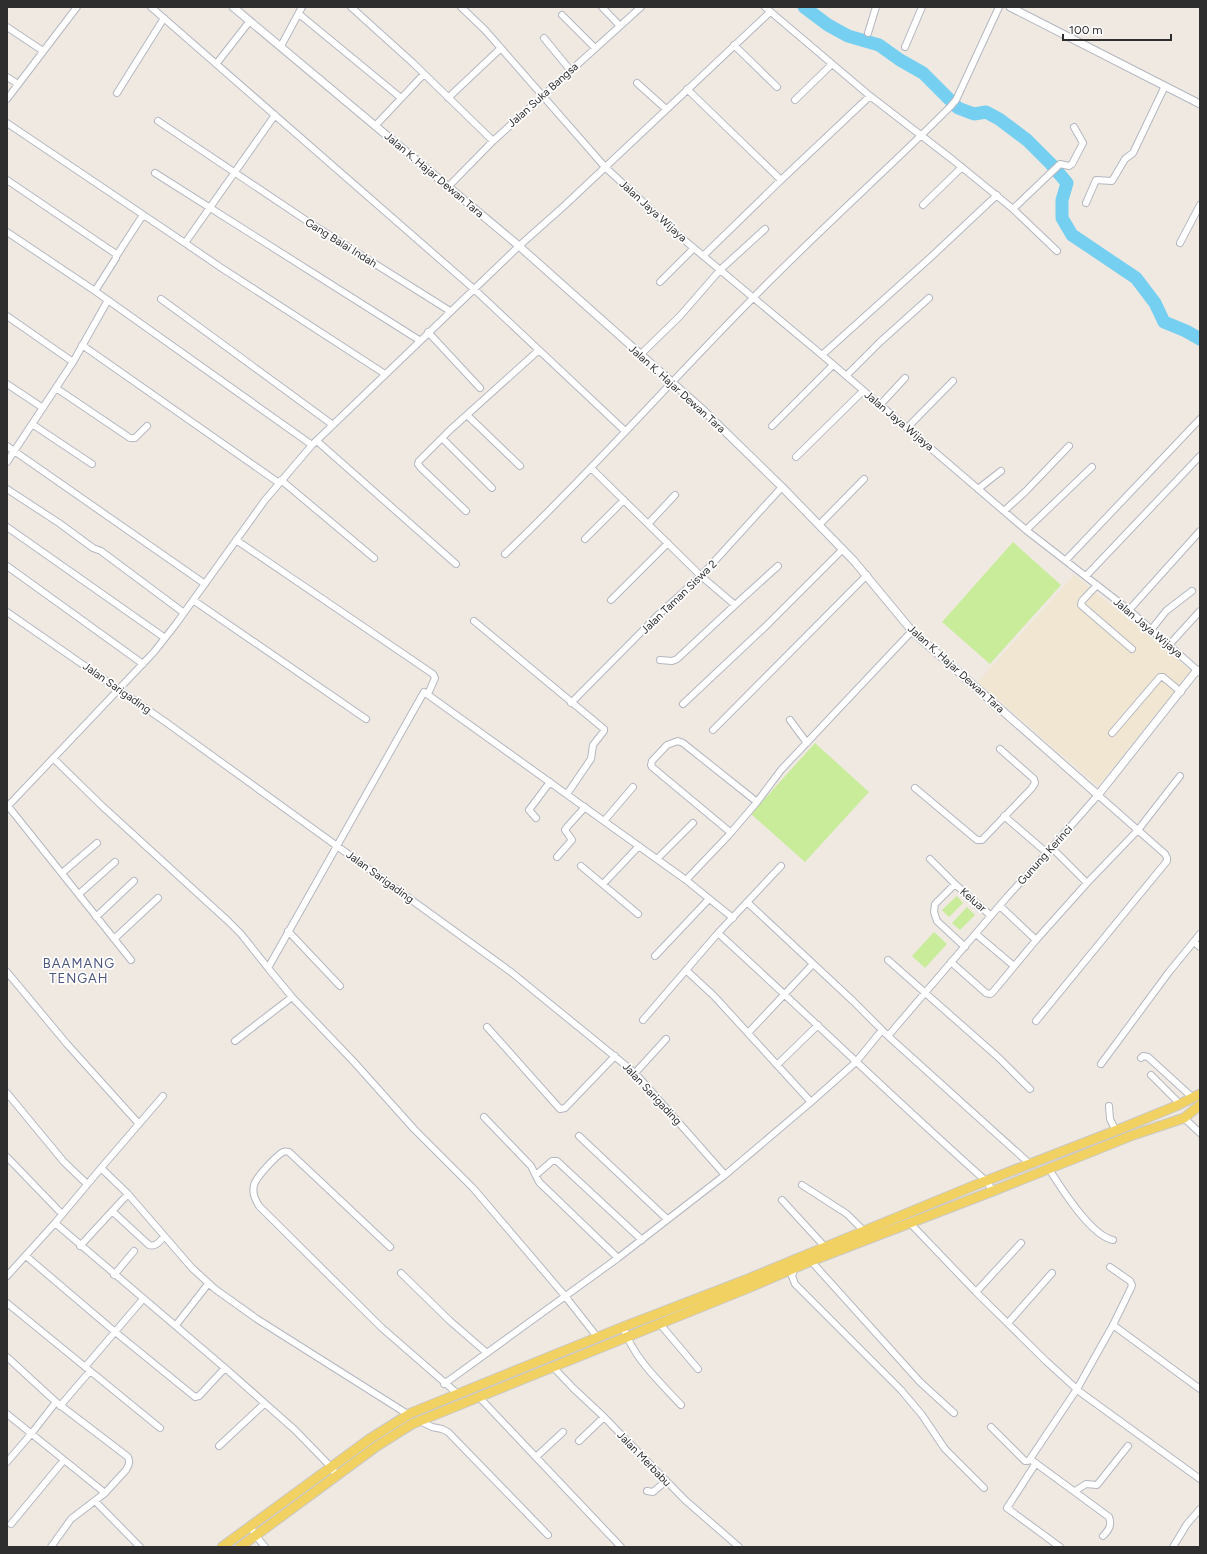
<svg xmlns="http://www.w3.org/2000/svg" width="1207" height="1554" font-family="Figtree,sans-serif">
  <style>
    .education { fill: #f0e6d1 }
    .pitch { fill: #c9ec9a }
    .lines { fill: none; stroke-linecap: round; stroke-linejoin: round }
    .river { stroke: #75cff0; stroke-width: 13 }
    .minor-casing { stroke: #b4b7c1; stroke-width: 8 }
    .tertiary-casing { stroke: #b4b7c1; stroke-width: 9 }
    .primary-casing { stroke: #c9c9c9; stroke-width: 11 }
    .minor { stroke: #fff; stroke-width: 6 }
    .tertiary { stroke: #fff; stroke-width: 7 }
    .primary { stroke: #f2d163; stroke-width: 9 }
    .labels { text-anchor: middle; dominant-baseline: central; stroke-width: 3.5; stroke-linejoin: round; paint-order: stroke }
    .street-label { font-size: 11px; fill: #2e2e2e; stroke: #fff }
    .quarter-label { font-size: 13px; letter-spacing: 1px; fill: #4d5680; stroke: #fff }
  </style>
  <rect width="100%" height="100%" fill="#efe9e1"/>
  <path class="education" d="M1074 575 1191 671 1098 786 978 682Z"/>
  <path class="pitch" d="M1013 542 1061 585 990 664 942 622Z
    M815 743 869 792 805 862 751 814Z
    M957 896 963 903 949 917 942 910Z
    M967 907 975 915 960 930 952 923Z
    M934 932 947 944 925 968 912 956Z"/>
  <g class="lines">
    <path class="river" d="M804 7 828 25 848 36 879 45 900 60 923 73 958 108 974 114 986 112 999 119 1027 140 1051 164 1067 183 1062 200V218L1072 235 1136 278 1155 303 1164 322 1186 331 1200 339"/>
    <defs>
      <path id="minor" d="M151 7 474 289 625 431
        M351 7 413 63 493 141
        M461 7 485 30 605 167 683 239 822 355 1026 530 1129 610 1197 670
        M602 7 620 26
        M765 7 870 96 953 160 1013 209 1057 251
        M299 14 401 98
        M562 15 595 48
        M7 27 43 51
        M868 33 876 7
        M544 38 571 71
        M734 45 777 87
        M281 46 302 7
        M905 47 922 7
        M217 63 249 22
        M7 77 18 84
        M637 83 666 109
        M687 89 781 180 870 96
        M117 93 164 18
        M448 98 501 48
        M7 99 77 7
        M795 100 832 64
        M275 115 185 243 220 267 385 374
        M158 121 310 223 450 311
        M7 123 185 243
        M375 126 424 74
        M155 173 419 340
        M7 180 116 254V258L95 291
        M448 187 493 141 641 7
        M1086 203 1096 180 1112 181 1125 159 1133 153 1165 86
        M923 205 962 167
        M1013 209 1059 165 1060 164 1069 166 1072 164 1083 143 1074 127
        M7 232 95 291 312 445
        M1180 243 1200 205
        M117 255 143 215
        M703 256 781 180
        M660 282 694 248
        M161 299 333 425
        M7 316 73 362
        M428 332 480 388
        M82 345 279 483
        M640 355 680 316 720 270 765 229
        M822 355 931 257 997 195
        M846 376 880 342 929 298
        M7 384 43 408
        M56 388 130 438H135L147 426
        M880 405 905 378
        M467 415 520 466
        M32 424 92 464
        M772 426 833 365
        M907 428 953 381
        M442 438 492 488
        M317 441 456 564
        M7 446 205 584
        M796 457 863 391
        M7 462 73 362 108 300
        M592 469 701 576 735 605 677 659 672 661 660 660
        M281 480 374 558
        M7 489 59 523 93 548 101 551 184 613
        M978 489 1001 471
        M466 511 421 468 418 464 419 461 450 430 539 350
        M1004 511 1026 491 1069 446
        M648 524 675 495
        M819 525 864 479
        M7 527 165 638
        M1026 530 1092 467
        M585 539 624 500
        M236 540 433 674 435 678 428 694
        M505 554C591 472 669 383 752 299 816 233 885 172 950 107L956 100 999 7
        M1066 560 1200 419
        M7 566 143 664
        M1086 576 1200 456
        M1097 585 1082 601 1081 605 1132 649
        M193 600 366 719
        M611 600 668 543
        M735 605 778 566
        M1129 610 1200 531
        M7 612 167 723 511 972 635 1073 725 1175
        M474 621 604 729V731L593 745 591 759 567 794
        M1151 630 1166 611 1192 591
        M1169 645 1200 611
        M571 703 658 615 701 576 782 487
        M683 704 766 626 843 549
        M790 720 807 743
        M713 730 867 575
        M1112 733 1160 677H1163L1181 692
        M53 758 101 805 228 921 241 934 268 968
        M915 788 977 840H982L1031 789 1035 783 1034 779 1000 749
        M8 806 131 960
        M7 807 154 652 176 624 265 500 312 445 519 246 564 206 770 12
        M1004 816 1047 853
        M536 818 529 810 550 782
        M604 821 633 787
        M730 832 652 767 651 765 652 761 667 745 678 741 683 743 757 802
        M1052 848 1087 883
        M557 857 572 840 565 830 567 827 585 807
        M657 859 693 823
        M930 859 955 884 935 904 934 912 937 921 965 947
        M581 866 638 914
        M62 873 97 843
        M686 880 728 836 757 802 781 770 912 631
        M603 884 639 846
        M955 884 991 916
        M79 894 115 862
        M747 902 853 1001 888 1036 1030 1164
        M1000 906 1036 940
        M96 917 134 881
        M288 931 340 986
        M718 933C808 1015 895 1100 986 1181L993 1191
        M976 934 1014 966
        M114 939 158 898
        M1194 942 1200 947
        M655 956 709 899
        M888 960 999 1058 1030 1089
        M951 962 986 993 990 994 992 993 1036 940 1087 883 1138 830 1180 776
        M686 970 714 996 811 1102
        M7 972 67 1044 139 1124
        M643 1020 718 933 781 866
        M487 1027 560 1109 565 1108 615 1056
        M748 1033 813 964
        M888 1036 1007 897 1047 853 1098 795 1165 854 1167 858V861L1036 1021
        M235 1041 292 997
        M1141 1058 1143 1056 1148 1057 1193 1098
        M778 1064 818 1025
        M1101 1064 1169 972 1200 934
        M635 1073 666 1039
        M1151 1075 1180 1104
        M7 1093 64 1162 87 1184
        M1109 1106 1110 1119 1116 1131
        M484 1117 531 1166 539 1182 618 1258
        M1184 1118 1200 1133
        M579 1136 667 1219
        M7 1157 62 1214
        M101 1168 128 1194 192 1268 215 1289 257 1319 409 1415
        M1049 1169C1061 1188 1091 1236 1113 1240
        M536 1175 552 1161H557L642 1240
        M802 1185 847 1214 864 1231
        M782 1200 825 1247
        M112 1211 149 1245C156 1247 159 1242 164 1237
        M909 1222 976 1292 1046 1361 1080 1392 1200 1479
        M55 1223 225 1368 295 1430 331 1467 337 1476
        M80 1246 128 1194
        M390 1247 289 1152C286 1151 286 1151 283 1152 276 1156 256 1177 254 1185 252 1193 255 1199 259 1206L382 1328 459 1395
        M26 1256 114 1331 195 1397 199 1396 225 1368
        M811 1261 920 1382 954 1413
        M795 1267 792 1276 795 1284 901 1390 922 1415 945 1449 984 1488
        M401 1273 450 1321 487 1353
        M114 1275 134 1251
        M7 1276 55 1223 101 1168 163 1096
        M976 1292 1021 1243
        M7 1303 160 1428
        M1008 1323 1052 1273
        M660 1324 698 1369
        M176 1325 208 1284
        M1113 1325 1200 1389
        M623 1327C635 1360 658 1380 681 1405
        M598 1338 565 1296 473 1188 414 1129 354 1062 292 997 268 968 424 692 686 880 733 918
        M7 1357 56 1402 128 1457C130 1462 129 1465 126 1470L105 1493 71 1519 51 1547
        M85 1367 143 1299
        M553 1367 573 1388 604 1417 685 1500 739 1547
        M444 1384 618 1258 725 1175 811 1102 856 1062 882 1030
        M479 1397 621 1547
        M60 1406 90 1371
        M7 1414 105 1493
        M420 1421 432 1427 442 1429 448 1432 548 1535
        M991 1427 1025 1461H1028L1030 1459 1077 1389 1113 1325 1131 1288 1132 1285 1130 1281 1110 1267
        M579 1441 604 1417
        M219 1446 264 1404
        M536 1457 563 1432
        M1030 1459 1109 1517C1112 1525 1109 1530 1103 1536
        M7 1462 31 1434 56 1402
        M1036 1463 1007 1508 1060 1547
        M647 1491 653 1492 666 1481
        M1075 1491 1086 1484 1097 1485 1128 1446
        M95 1501 140 1547
        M11 1524 64 1460
        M250 1526 256 1536 265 1547
        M1173 1547 1187 1524 1200 1509"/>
      <path id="tertiary" d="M233 7 519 246 701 408 782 487 854 561 912 631 1098 795 1197 670 1200 672
        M1010 7 1200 104"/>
      <path id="primary" d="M222 1547 371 1438 411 1413 623 1327 743 1281 978 1184 1120 1129 1176 1106 1200 1094
        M240 1547 377 1446 412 1424 748 1288 811 1261 993 1191 1133 1135 1184 1118 1200 1105"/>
    </defs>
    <use href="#minor" class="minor-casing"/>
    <use href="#tertiary" class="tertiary-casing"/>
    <use href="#primary" class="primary-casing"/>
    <use href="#minor" class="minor"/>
    <use href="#tertiary" class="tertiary"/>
    <use href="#primary" class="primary"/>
  </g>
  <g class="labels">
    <g class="street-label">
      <text transform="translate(543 95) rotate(-42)">Jalan Suka Bangsa</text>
      <text transform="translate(434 175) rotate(40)">Jalan K. Hajar Dewan Tara</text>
      <text transform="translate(653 211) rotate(42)">Jalan Jaya Wijaya</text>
      <text transform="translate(341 243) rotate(32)">Gang Balai Indah</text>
      <text transform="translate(677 389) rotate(42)">Jalan K. Hajar Dewan Tara</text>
      <text transform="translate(899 421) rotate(40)">Jalan Jaya Wijaya</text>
      <text transform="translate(679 597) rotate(-44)">Jalan Taman Siswa 2</text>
      <text transform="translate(1148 628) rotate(40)">Jalan Jaya Wijaya</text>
      <text transform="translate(956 669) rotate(42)">Jalan K. Hajar Dewan Tara</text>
      <text transform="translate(117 688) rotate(35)">Jalan Sarigading</text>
      <text transform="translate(1045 855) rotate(-48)">Gunung Kerinci</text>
      <text transform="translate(380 877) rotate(36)">Jalan Sarigading</text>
      <text transform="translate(973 900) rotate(41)">Keluar</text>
      <text transform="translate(652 1094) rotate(47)">Jalan Sarigading</text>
      <text transform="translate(644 1459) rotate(46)">Jalan Merbabu</text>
    </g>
    <g class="quarter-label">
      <text x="79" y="963">BAAMANG<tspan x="79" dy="15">TENGAH</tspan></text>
    </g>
  </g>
  <rect width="1207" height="1554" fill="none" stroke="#2e2e2e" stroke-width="16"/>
  <path d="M1063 34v6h108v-6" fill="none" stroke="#2e2e2e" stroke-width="2"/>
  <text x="1069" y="34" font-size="12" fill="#2e2e2e" stroke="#ffffff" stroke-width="3" paint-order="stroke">100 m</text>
</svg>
